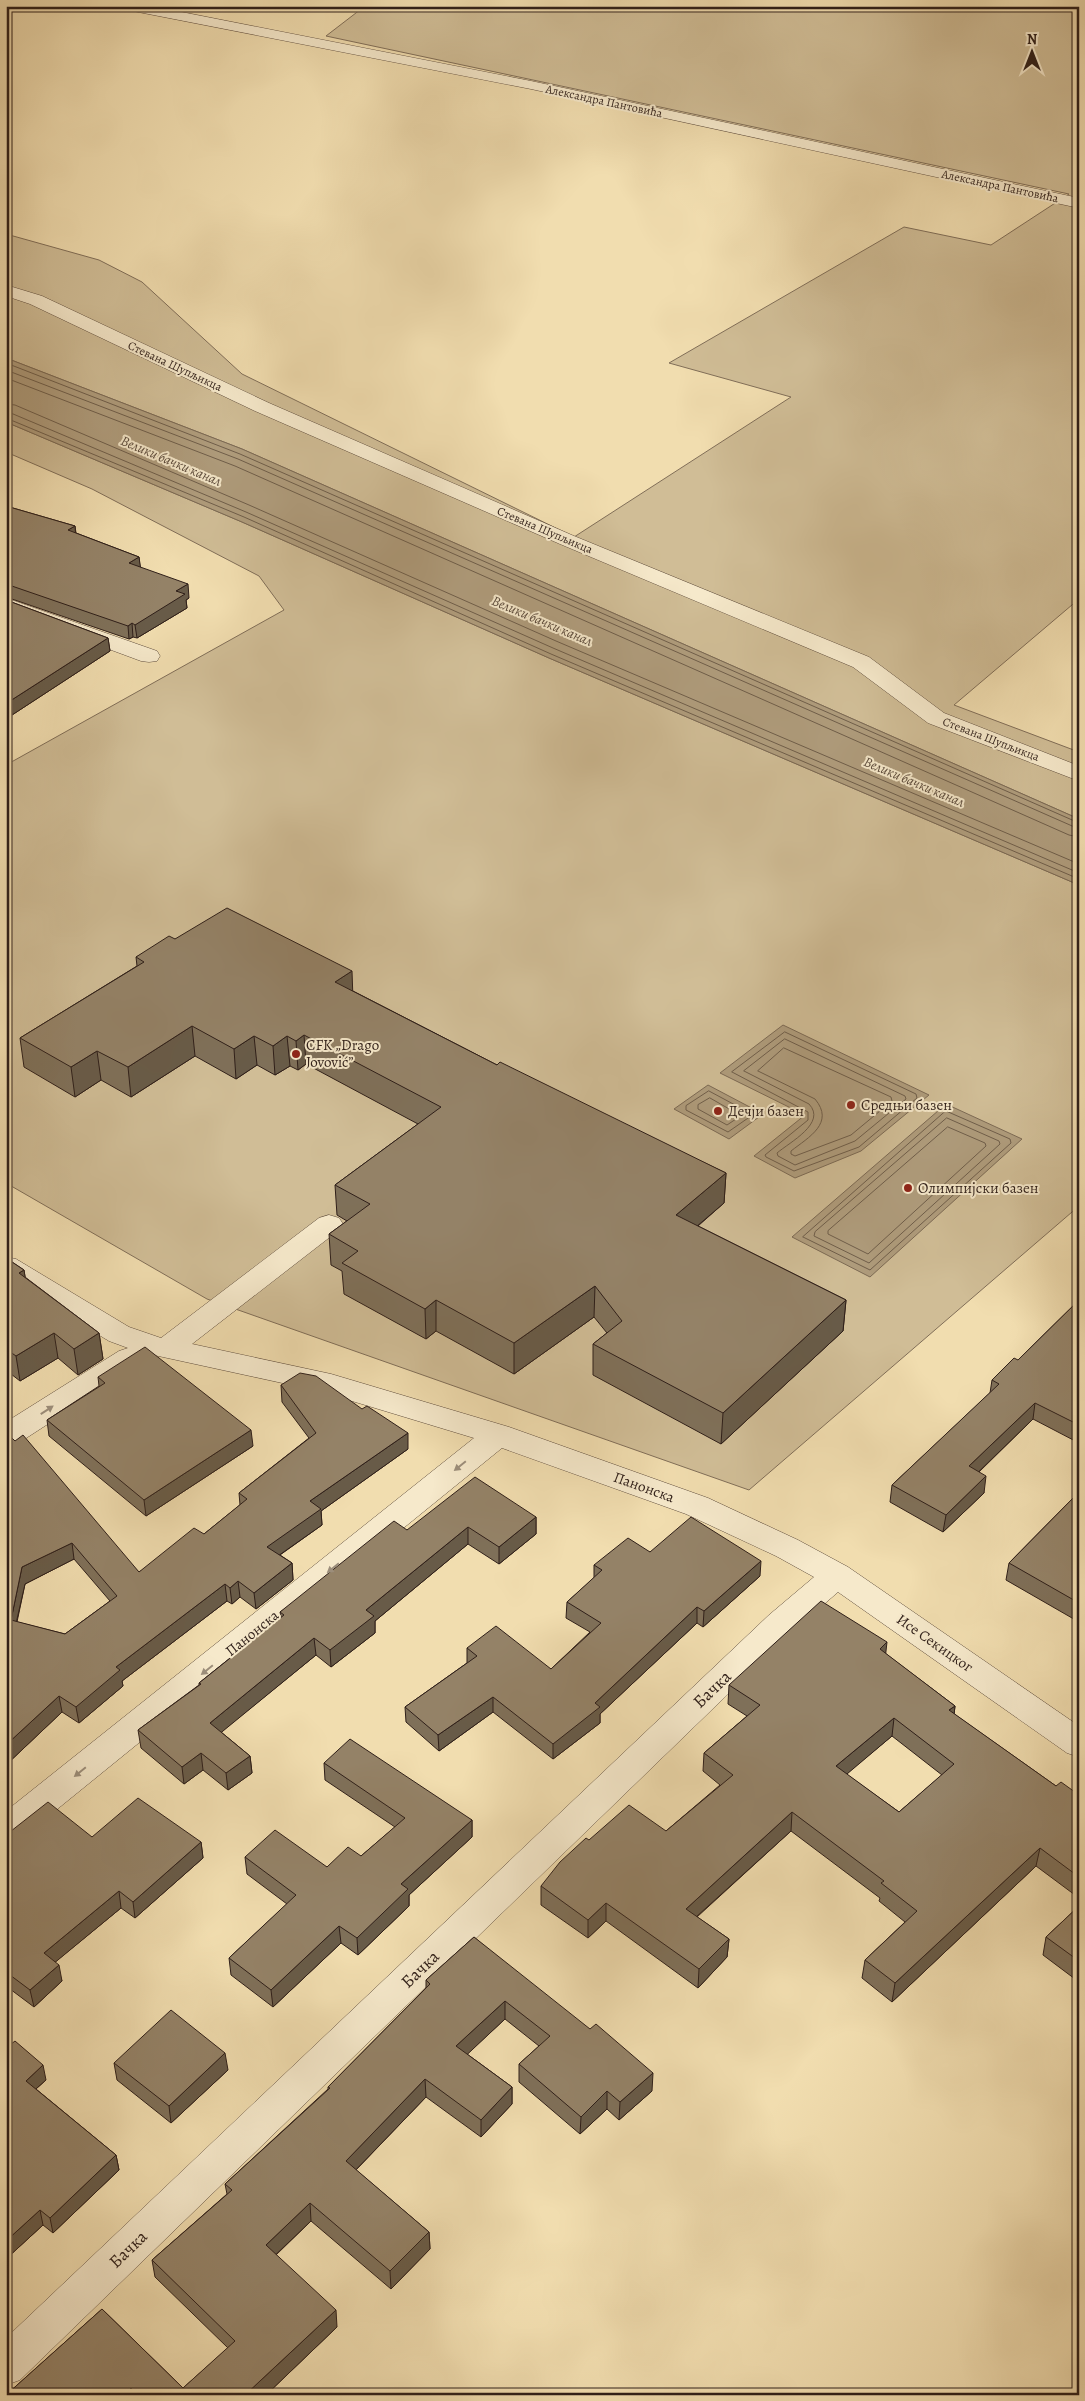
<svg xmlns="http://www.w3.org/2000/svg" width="1085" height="2401" font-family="Alegreya,serif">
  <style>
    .green { fill: #d0bd96; stroke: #806e58 }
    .water { fill: #af9c7c; stroke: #7c6a54 }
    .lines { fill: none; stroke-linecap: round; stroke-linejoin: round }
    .shore { stroke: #6f5e4a; stroke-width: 1 }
    .minor-casing { stroke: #604e3e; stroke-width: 1 }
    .minor { fill: #f6e9cb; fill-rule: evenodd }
    .wall { fill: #7f7059; stroke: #2f1f19; fill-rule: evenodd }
    .shaded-wall { fill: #685b48; stroke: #2f1f19 }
    .building { fill: #948267; stroke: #2f1f19; fill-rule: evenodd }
    .oneway { fill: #9c8e7b }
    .poi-dot { fill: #8f2418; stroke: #f6e9cb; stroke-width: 2 }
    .labels { text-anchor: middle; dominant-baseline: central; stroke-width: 4; stroke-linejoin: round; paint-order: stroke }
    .far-street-label { font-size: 12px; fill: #2f1f19; stroke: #f6e9cb }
    .far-water-label { font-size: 14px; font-style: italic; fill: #5c4b3c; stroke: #f6e9cb }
    .poi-label { font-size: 15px; fill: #2f1f19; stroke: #f6e9cb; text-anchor: start }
    .street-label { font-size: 15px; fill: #2f1f19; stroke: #f6e9cb }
    .near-street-label { font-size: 18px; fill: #2f1f19; stroke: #f6e9cb }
  </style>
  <rect width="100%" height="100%" fill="#f1ddaf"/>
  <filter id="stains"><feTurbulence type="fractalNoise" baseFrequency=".004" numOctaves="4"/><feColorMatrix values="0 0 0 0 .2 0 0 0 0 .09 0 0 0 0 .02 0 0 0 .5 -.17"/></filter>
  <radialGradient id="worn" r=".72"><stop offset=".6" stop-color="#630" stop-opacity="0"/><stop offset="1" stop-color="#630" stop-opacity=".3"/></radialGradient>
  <path class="green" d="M365 6H1079V599L954 705 1079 752V819L242 449 6 358V234L99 260 142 282 242 374 574 537 791 397 669 363 904 227 991 245 1069 194 326 36Z
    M6 422 242 522 549 658 1079 885V1206L749 1490 207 1299 6 1183V765L284 610 259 576 92 489 6 452Z"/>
  <path class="water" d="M6 358 242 449 1079 819V885L549 658 242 522 6 422Z
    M783 1025 929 1095 861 1151 795 1178 754 1156 805 1115 720 1073Z
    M708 1085 763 1114 729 1139 674 1109Z
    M946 1104 1022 1139 870 1277 792 1237Z"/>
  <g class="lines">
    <path class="shore" d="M6 363 240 454 1079 823
      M6 370 238 459 1079 829
      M6 378 235 466 1069 835 1079 837
      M6 404 15 405 249 505 556 641 1079 864
      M6 411 246 512 553 648 1079 873
      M6 418 244 517 551 654 1079 879
      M785 1032 916 1094 917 1098 859 1147 794 1171 766 1157 765 1155 808 1120V1112L732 1072Z
      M785 1039 905 1096 906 1099 855 1141 795 1165 778 1156 777 1153C790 1142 827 1123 809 1104L744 1071Z
      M784 1048 891 1097 892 1101 851 1135 795 1156 791 1154V1151C809 1137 835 1123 815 1099L758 1071Z
      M709 1091 750 1113 751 1116 728 1132 686 1110V1106Z
      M710 1098 738 1114 739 1117 727 1125 698 1109V1105Z
      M946 1111 1010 1139 1011 1143 870 1270 803 1237Z
      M947 1118 999 1141 1000 1144 869 1263 814 1236 815 1232Z
      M948 1127 985 1143 986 1146 868 1254 828 1234V1231Z"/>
    <defs>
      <path id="minor" d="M121 6H151L531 81 1079 198V208L531 89 128 10Z
        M6 285 42 296 269 403 574 536 869 657 944 713 1079 766V781L928 723 853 667 560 544 255 411 30 304 6 296Z
        M6 598 157 651 160 656 157 661 149 662 141 661 6 611Z
        M329 1215 339 1218 343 1224 339 1230 192 1344 331 1374 509 1427 708 1498 798 1540 848 1567 1079 1726V1757L1067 1753 838 1592 791 1633 20 2380 6 2385V2338L769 1615 814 1577 776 1556 686 1514 502 1448 18 1841 6 1845V1811L474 1438 319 1391 140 1352 144 1358 139 1365 17 1444 6 1447V1422L119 1351 128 1348 109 1341 6 1279V1257L16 1259 129 1327 161 1338 319 1218Z"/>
    </defs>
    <use href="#minor" class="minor-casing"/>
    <use href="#minor" class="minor"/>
  </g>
  <path class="wall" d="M6 506 75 526 76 533 139 557 140 567 189 598 186 600 187 608 137 638 133 637 129 639 6 597Z
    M6 600 108 638 110 651 12 715 6 713Z
    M175 939 353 991 497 1065 726 1173 724 1203 698 1226 846 1300 843 1331 721 1444 593 1375V1344L607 1333 594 1317 514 1374 436 1331 426 1339 344 1294 342 1271 331 1265 329 1234 347 1221 337 1215 335 1185 418 1124 306 1064 298 1070 290 1066 275 1075 257 1065 236 1079 195 1056 131 1097 101 1080 75 1097 24 1067 20 1038 137 966 136 957Z
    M6 1258 24 1270 25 1277 99 1333 103 1359 78 1375 58 1358 20 1381 11 1374 6 1377Z
    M1079 1300V1443L1033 1419 979 1472 984 1493 943 1532 890 1502 892 1485 990 1393 992 1380 1018 1360Z
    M98 1377 253 1446 146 1516 49 1436 47 1420 99 1386Z
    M281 1385 408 1449 321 1511 322 1525 280 1555 292 1563 293 1580 256 1609 240 1597 232 1604 227 1601 122 1681 123 1686 79 1723 62 1712 6 1765V1441L139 1572 204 1534 240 1505 239 1493 309 1438 282 1402ZM74 1559 110 1601 65 1634 17 1622 25 1584Z
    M1079 1492V1622L1006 1580 1009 1563Z
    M536 1517V1534L499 1564 468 1544 375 1621V1633L331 1667 316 1655 221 1732 250 1756 252 1773 228 1790 203 1770 184 1784 141 1748 138 1730 199 1685V1683L281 1617 280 1612 407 1530Z
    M650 1552 760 1576 703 1627 697 1623 600 1714V1723L553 1759 493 1712 439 1751 406 1722 405 1707 467 1663V1648L551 1669 590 1632 566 1618 567 1602 594 1578V1565Z
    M886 1654 955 1706 954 1714 1056 1786 1079 1795V1898L1036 1866 892 2002 862 1978 865 1960 905 1922 879 1901 880 1898 791 1831 697 1917 729 1939 727 1957 698 1988 606 1921 588 1938 541 1905V1886L589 1840 666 1831 720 1785 703 1771 704 1753 747 1716 728 1704 729 1685ZM892 1736 942 1775 899 1812 846 1774Z
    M324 1763 472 1820V1837L409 1895V1906L358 1955 341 1943 273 2007 231 1975 229 1958 287 1904 247 1874 245 1857 327 1867 361 1856 395 1827 325 1780Z
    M6 1835 92 1837 201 1842 203 1858 135 1918 121 1908 55 1962 62 1981 34 2007 6 1986Z
    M1079 1906V1982L1043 1955 1046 1937Z
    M474 1937 652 2091 619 2120 607 2109 580 2134 519 2082V2064L539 2046 505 2019 467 2054 512 2087V2104L481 2137 426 2097 356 2170 429 2232 430 2249 391 2289 311 2221 276 2255 337 2327 266 2395H6L102 2309 183 2388 228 2348 155 2277 152 2260 227 2194 225 2184 328 2089V2087L426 1988V1980Z
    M6 2048 46 2080 36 2089 116 2155 119 2170 53 2233 43 2225 6 2259Z
    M1079 2049V2073L1074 2069 1077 2051Z
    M114 2063 228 2070 171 2123 117 2080Z"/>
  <path class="shaded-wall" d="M75 526 76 540 68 530Z
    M139 557 141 571 129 563Z
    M188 584 189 598 186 600 187 608 137 638 135 625 176 591Z
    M132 623 133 637 129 639 128 626Z
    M108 638 110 651 12 715 10 701Z
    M352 971 353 1000 335 982Z
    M192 1026 195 1056 131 1097 128 1067Z
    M304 1035 306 1064 298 1070 296 1041Z
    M254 1036 257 1065 236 1079 234 1049Z
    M287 1036 290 1066 275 1075 273 1046Z
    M97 1051 101 1080 75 1097 71 1067Z
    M726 1173 724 1203 675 1245 676 1215Z
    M24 1270 28 1295 19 1273Z
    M595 1286 594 1317 514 1374V1343Z
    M436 1300V1331L426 1339 425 1309Z
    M846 1300 843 1331 721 1444 723 1413Z
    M54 1333 58 1358 20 1381 16 1356Z
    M99 1333 103 1359 78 1375 74 1349Z
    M6 1349 11 1374 6 1377Z
    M1035 1403 1033 1419 967 1483 969 1466Z
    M251 1430 253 1446 146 1516 144 1500Z
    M408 1433V1449L321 1511 322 1525 268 1563 267 1547 310 1501Z
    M986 1476 984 1493 943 1532 946 1515Z
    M536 1517V1534L499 1564V1547Z
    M468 1527V1544L375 1621V1633L331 1667 330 1650 366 1610Z
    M72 1543 74 1559 25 1584 13 1637 11 1620 22 1567Z
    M761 1561 760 1576 703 1627 704 1611Z
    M292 1563 293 1580 256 1609 254 1593Z
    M238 1581 240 1597 232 1604 230 1588Z
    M225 1584 227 1601 122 1681 123 1686 79 1723 76 1707 116 1667Z
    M697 1607V1623L600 1714V1723L553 1759V1744L595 1703Z
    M314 1638 316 1655 212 1740 210 1723Z
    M887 1642 885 1660 880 1649Z
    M59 1696 62 1712 6 1765V1745Z
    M493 1697V1712L439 1751 438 1735Z
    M955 1706 953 1724 949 1710Z
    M894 1718 892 1736 834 1785 836 1766Z
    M201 1753 203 1770 184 1784 182 1767Z
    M250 1756 252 1773 228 1790 226 1773Z
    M792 1812 791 1831 685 1927 686 1909Z
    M472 1820V1837L409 1895V1906L358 1955 357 1938 401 1884Z
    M201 1842 203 1858 135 1918 133 1902Z
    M1040 1848 1036 1866 892 2002 895 1983Z
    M119 1891 121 1908 47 1969 44 1953Z
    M606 1903V1921L588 1938V1920Z
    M339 1926 341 1943 273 2007 271 1990Z
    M729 1939 727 1957 698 1988 699 1969Z
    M59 1965 62 1981 34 2007 30 1990Z
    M505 2001V2019L457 2064 456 2046Z
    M225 2053 228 2070 171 2123 169 2106Z
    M43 2065 46 2080 29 2095 26 2081Z
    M653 2073 652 2091 619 2120 620 2102Z
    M425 2079 426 2097 347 2179 346 2161Z
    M512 2087V2104L481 2137V2120Z
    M607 2091V2109L580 2134 581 2117Z
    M116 2155 119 2170 53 2233 50 2218Z
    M310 2203 311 2221 268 2262 266 2245Z
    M40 2210 43 2225 6 2259V2241Z
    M429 2232 430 2249 391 2289 390 2271Z
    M336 2310 337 2327 266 2395H245Z
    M131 2388 132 2395H124Z"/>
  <path class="building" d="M6 506 75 526 68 530 139 557 129 563 188 584 176 591 185 594 135 625 132 623 128 626 6 584Z
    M6 600 108 638 10 701 6 700Z
    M227 908 352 971 335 982 497 1065 500 1062 726 1173 676 1215 846 1300 723 1413 593 1344 622 1321 595 1286 514 1343 436 1300 425 1309 342 1263 358 1251 329 1234 370 1204 335 1185 441 1107 304 1035 296 1041 287 1036 273 1046 254 1036 234 1049 192 1026 128 1067 97 1051 71 1067 20 1038 144 962 136 957 169 936 175 939Z
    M6 1258 24 1270 19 1273 99 1333 74 1349 54 1333 16 1356 6 1349Z
    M1079 1300V1425L1035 1403 969 1466 986 1476 946 1515 892 1485 999 1384 992 1380 1014 1358 1018 1360Z
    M145 1347 251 1430 144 1500 47 1420 105 1383 98 1377Z
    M300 1373 316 1376 362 1409 367 1406 408 1433 310 1501 321 1509 267 1547 292 1563 254 1593 238 1581 230 1588 225 1584 116 1667 120 1670 76 1707 59 1696 6 1745V1441L12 1438 15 1441 23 1435 139 1572 194 1528 204 1534 247 1499 239 1493 316 1433 281 1385ZM72 1543 117 1596 65 1634 11 1620 22 1567Z
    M475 1477 536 1517 499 1547 468 1527 366 1610 374 1616 330 1650 314 1638 210 1723 250 1756 226 1773 201 1753 182 1767 138 1730 201 1684 199 1683 284 1615 280 1612 394 1521 407 1530Z
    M1079 1492V1549L1076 1551 1079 1553V1603L1009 1563Z
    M691 1517 761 1561 704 1611 697 1607 595 1703 600 1707 553 1744 493 1697 438 1735 405 1707 477 1656 467 1648 496 1626 551 1669 601 1623 567 1602 602 1570 594 1565 628 1538 650 1552Z
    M821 1601 887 1642 880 1649 955 1706 949 1710 1056 1786 1061 1782 1079 1795V1877L1040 1848 895 1983 865 1960 917 1911 881 1883 884 1881 792 1812 686 1909 729 1939 699 1969 606 1903 588 1920 541 1886 560 1862 586 1838 589 1840 629 1805 666 1831 733 1775 704 1753 760 1705 729 1685ZM894 1718 954 1764 899 1812 836 1766Z
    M350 1739 472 1820 401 1884 408 1889 357 1938 339 1926 271 1990 229 1958 296 1895 245 1857 275 1830 327 1867 348 1847 361 1856 405 1818 324 1763Z
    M138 1798 201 1842 133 1902 119 1891 44 1953 59 1965 30 1990 6 1972V1835L48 1802 92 1837Z
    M1079 1906V1961L1046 1937Z
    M474 1937 590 2029 596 2024 653 2073 620 2102 607 2091 581 2117 519 2064 550 2036 505 2001 456 2046 512 2087 481 2120 425 2079 346 2161 429 2232 390 2271 310 2203 266 2245 336 2310 245 2395H137L131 2388 124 2395H6L102 2309 183 2388 235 2341 152 2260 232 2190 225 2184 330 2088 328 2087 430 1984 426 1980Z
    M171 2010 225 2053 169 2106 114 2063Z
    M15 2041 43 2065 26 2081 116 2155 50 2218 40 2210 6 2241V2048Z"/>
  <defs><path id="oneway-solid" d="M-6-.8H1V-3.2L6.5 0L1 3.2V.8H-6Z" transform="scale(1.25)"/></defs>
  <g class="oneway">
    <use href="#oneway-solid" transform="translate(47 1410) rotate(-33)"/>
    <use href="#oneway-solid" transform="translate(460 1466) rotate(141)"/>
    <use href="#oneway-solid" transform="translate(333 1568) rotate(141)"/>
    <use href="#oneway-solid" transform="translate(207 1670) rotate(141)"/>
    <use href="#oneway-solid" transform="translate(80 1772) rotate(141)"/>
  </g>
  <g class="poi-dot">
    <circle cx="296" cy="1054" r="5"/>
    <circle cx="851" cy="1105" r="5"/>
    <circle cx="718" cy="1111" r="5"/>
    <circle cx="908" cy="1188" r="5"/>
  </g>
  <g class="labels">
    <g class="far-street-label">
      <text transform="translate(604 101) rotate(12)">Александра Пантовића</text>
      <text transform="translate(1000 186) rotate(12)">Александра Пантовића</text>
      <text transform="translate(175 366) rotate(25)">Стевана Шупљикца</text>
      <text transform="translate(545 530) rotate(23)">Стевана Шупљикца</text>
      <text transform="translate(991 739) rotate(21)">Стевана Шупљикца</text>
    </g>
    <g class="far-water-label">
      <text transform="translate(171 461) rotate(23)">Велики бачки канал</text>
      <text transform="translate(542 621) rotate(23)">Велики бачки канал</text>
      <text transform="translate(914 782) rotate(23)">Велики бачки канал</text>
    </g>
    <g class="poi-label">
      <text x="306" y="1045">CFK „Drago<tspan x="306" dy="17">Jovović”</tspan></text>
      <text x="861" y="1105">Средњи базен</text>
      <text x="728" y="1111">Дечји базен</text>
      <text x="918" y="1188">Олимпијски базен</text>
    </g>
    <g class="street-label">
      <text transform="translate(644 1487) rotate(20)">Панонска</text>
      <text transform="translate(252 1633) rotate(-39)">Панонска</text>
      <text transform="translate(935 1643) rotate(35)">Исе Секицког</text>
    </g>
    <g class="near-street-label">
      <text transform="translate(712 1689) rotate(-44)">Бачка</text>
      <text transform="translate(420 1969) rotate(-44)">Бачка</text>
      <text transform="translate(128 2249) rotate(-44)">Бачка</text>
    </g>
  </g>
  <rect width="1085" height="2401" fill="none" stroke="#f1ddaf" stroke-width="25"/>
  <rect x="8" y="8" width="1070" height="2386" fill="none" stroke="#2f1f19" stroke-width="2.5"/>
  <rect x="12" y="12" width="1060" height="2376" fill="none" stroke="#2f1f19"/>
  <g transform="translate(1032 52)" stroke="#f6e9cb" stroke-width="4" paint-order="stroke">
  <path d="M0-4L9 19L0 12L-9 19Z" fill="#2f1f19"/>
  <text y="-8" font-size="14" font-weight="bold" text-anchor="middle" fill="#2f1f19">N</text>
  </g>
  <rect width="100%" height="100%" filter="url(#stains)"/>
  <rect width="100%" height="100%" fill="url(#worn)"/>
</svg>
